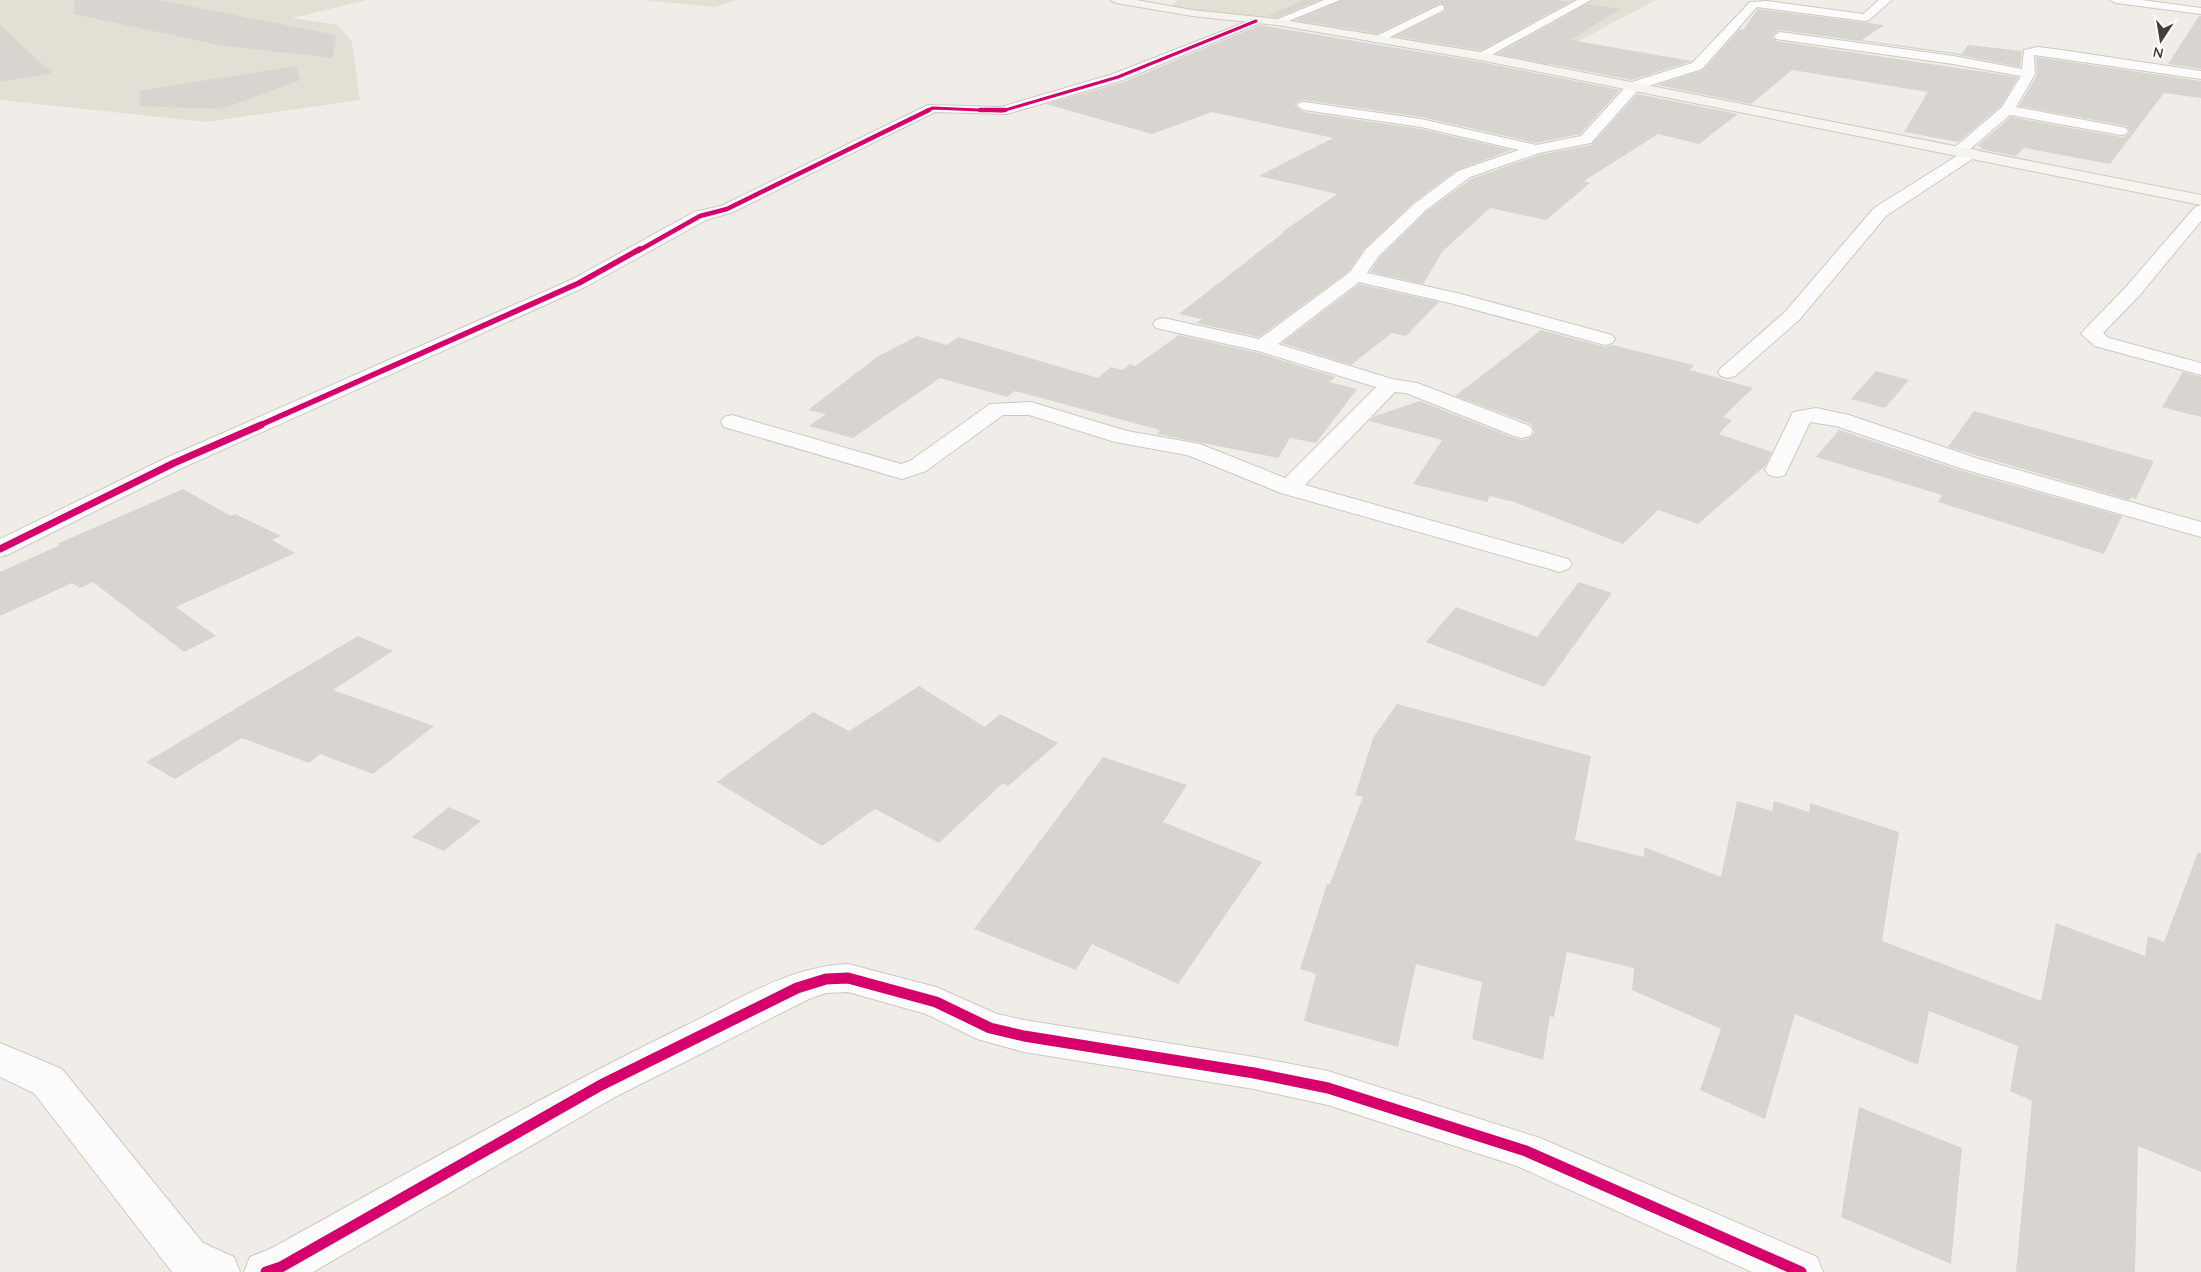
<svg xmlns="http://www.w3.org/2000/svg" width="2201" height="1272" font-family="Quicksand,sans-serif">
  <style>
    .residential { fill: #e4dfd5 }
    .building { fill: #d8d4cf }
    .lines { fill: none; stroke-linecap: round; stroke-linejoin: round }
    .street-casing { stroke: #ccc9c4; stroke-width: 2 }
    .secondary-casing { stroke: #cfcabf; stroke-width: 2 }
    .street { fill: #fdfcfc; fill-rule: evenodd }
    .secondary { fill: #f6f4ee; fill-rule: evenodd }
    .cycleway-far4-casing { stroke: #fff; stroke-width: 4.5 }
    .cycleway-far3-casing { stroke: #fff; stroke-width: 6 }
    .cycleway-far2-casing { stroke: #fff; stroke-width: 8 }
    .cycleway-far1-casing { stroke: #fff; stroke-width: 9 }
    .cycleway-casing { stroke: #fff; stroke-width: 14 }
    .cycleway-far4 { stroke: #d6006c; stroke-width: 3 }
    .cycleway-far3 { stroke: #d6006c; stroke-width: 4.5 }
    .cycleway-far2 { stroke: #d6006c; stroke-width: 5.5 }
    .cycleway-far1 { stroke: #d6006c; stroke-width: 7 }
    .cycleway { stroke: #d6006c; stroke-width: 11 }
  </style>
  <rect width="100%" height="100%" fill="#f0ede8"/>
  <path class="residential" d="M0 0H367L292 18 338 25 352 42 360 100 206 122 0 100Z
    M641 0H738L715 7Z
    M1177 0H1656L1582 39 1543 68 1462 51 1171 8Z"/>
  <path class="building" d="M75 0H159L336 35 333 58 224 46 74 14Z
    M1304 0H1319L1278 17 1268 16Z
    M1342 0H1555L1569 2 1481 50 1395 36 1445 12V5L1440 3 1377 33 1296 20Z
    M1587 4 1620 9 1570 40 1692 61 1632 80 1498 54Z
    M1758 9 1884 25 1862 40 1962 54 1968 45 2022 51 2020 67 1953 54 1780 30 1772 36 1776 41 2018 77 2001 106 1958 142 1904 132 1928 92 1792 70 1751 104 1657 85 1703 70 1740 29 1743 30Z
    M2199 16H2201V69L2168 64Z
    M0 25 52 73 0 82Z
    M1260 25 1480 62 1620 90 1580 134 1536 143 1421 117 1304 100 1297 102 1295 106 1304 112 1421 129 1512 150 1457 170 1413 203 1365 248 1349 271 1259 337 1196 323 1202 319 1179 314 1283 233H1281L1337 194 1259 176 1333 138 1212 112 1152 134 1046 104 1124 82Z
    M2036 57 2201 81V98L2164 93 2110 164 2024 148 2016 156 1980 149 1982 147 1977 146 2011 117 2121 137 2126 136 2130 132 2126 126 2019 106 2037 75Z
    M296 66 300 80 222 109 140 106 139 91Z
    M1637 94 1738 114 1699 144 1658 134 1584 181 1590 183 1546 220 1490 208 1442 252 1423 284 1370 272 1379 258 1427 211 1471 179 1539 155 1591 145Z
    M1359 284 1439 302 1406 336 1392 333 1351 365 1282 343Z
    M1541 330 1605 347 1612 345 1694 365 1690 370 1753 388 1723 417 1732 420 1719 434 1772 452 1765 466 1698 524 1658 510 1623 544 1514 502 1490 496 1487 502 1413 484 1442 440 1369 421 1375 416 1420 401 1514 438 1522 440 1530 438 1535 432 1531 424 1455 396Z
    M1179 335 1258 353 1336 377 1329 382 1357 389 1316 443 1290 438 1278 458 1157 434 1160 430 1015 391 1007 397 940 378 853 438 809 426 826 414 808 410 877 357 917 336 947 345 958 337 1098 378 1111 367 1123 370 1130 364 1135 366Z
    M1876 371 1909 380 1885 408 1851 399Z
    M2183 372 2201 377V417L2162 407Z
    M1974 411 2154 461 2136 499 2131 497 2129 500 1948 447Z
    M1839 430 1962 471 2122 516 2104 554 1938 502 1942 495 1816 457Z
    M183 489 231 516 235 514 281 536 272 540 295 553 176 607 216 636 184 652 93 582 80 588 72 583 0 616V572L60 545 57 544Z
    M1579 582 1612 593 1544 687 1426 642 1456 607 1537 637Z
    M358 636 393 651 333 690 434 726 373 774 320 754 309 763 242 738 175 779 146 762Z
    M919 686 985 727 1000 714 1058 743 1008 786 1003 783 939 843 875 809 822 846 717 782 813 712 849 731Z
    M1397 704 1591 756 1575 840 1644 857V847L1721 877 1737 801 1772 811 1774 801 1809 812 1810 803 1899 832 1882 941 2041 1001 2056 923 2145 956 2148 936 2164 942 2198 852 2201 853V1172L2138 1146 2135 1272H2016L2032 1101 2010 1091 2018 1046 1929 1011 1918 1065 1795 1014 1765 1119 1700 1090 1721 1029 1632 990 1634 968 1567 952 1554 1017 1550 1016 1543 1060 1472 1039 1482 982 1416 964 1398 1047 1304 1021 1316 974 1300 969 1327 884H1330L1363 797 1355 795 1373 738Z
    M1103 757 1187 785 1163 822 1262 862 1178 984 1092 944 1076 970 974 929Z
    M449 807 481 821 444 851 412 837Z
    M1859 1107 1962 1148 1951 1264 1841 1217Z"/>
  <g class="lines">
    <defs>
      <path id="street" d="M1324 0H1340L1281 24 1277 25 1271 22Z
        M1577 0H1591L1484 59H1476L1474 56Z
        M1879 0H1892L1869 20 1865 21 1757 7 1702 69 1639 89 1591 143 1539 153 1470 177 1426 210 1378 257 1367 273 1461 294 1612 335 1615 339 1612 343 1605 345 1450 303 1359 282 1278 344 1392 379 1417 383 1530 426 1533 431 1530 436 1522 438 1514 436 1406 393 1395 392 1305 485 1568 559 1572 564 1568 569 1559 572 1550 569 1281 493 1187 455 1115 442 1029 415H1003L926 471 902 479 724 427 721 422 724 417 732 415 901 464 910 461 990 404 1031 402 1127 431 1200 444 1285 478 1376 387 1258 351 1156 328 1153 324 1156 320 1163 318 1259 339 1350 272 1366 249 1414 204 1458 171 1519 150 1421 127 1304 110 1297 106 1299 103 1304 102 1421 119 1536 145 1581 136 1629 83 1692 63 1750 2 1767 1 1863 14Z
        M2110 0H2142L2201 8V14L2116 3Z
        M1440 5 1444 6V10L1380 42H1372L1370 39Z
        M1256 18 1260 19V23L1123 80 1007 114 935 112 733 212 706 220 585 287 182 468 9 554 0 557V539L166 458 573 279 694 212 721 206 928 105 1001 107 1113 74Z
        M1780 32 1953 56 2022 69 2024 50 2037 47 2055 49 2201 71V79L2034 55 2035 74 2016 107 2121 127 2126 128 2128 131 2126 134 2121 135 2010 115 1970 149 1977 150 1980 153 1977 156 1886 216 1799 320 1735 376 1728 378 1721 376 1718 372 1721 368 1785 312 1874 208 1960 154 1953 150 1955 147 2002 107 2021 76 1953 64 1776 39 1774 36Z
        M2201 205V221L2139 296 2103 333 2109 338 2201 363V375L2095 346 2081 334 2084 330 2125 288 2195 207Z
        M1816 408 1849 415 1979 459 2201 522V537L1963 469 1836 426 1810 422 1785 475 1777 477 1769 475 1765 470 1793 412Z
        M848 964 936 987 997 1014 1024 1020 1254 1057 1328 1071 1540 1138 1817 1257 1823 1272H1752L1517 1166 1328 1105 1254 1089 1024 1052 977 1039 926 1014 848 992 826 993 809 999 615 1097 313 1272H244L250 1257 270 1249C408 1173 545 1094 687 1025 738 1000 790 966 848 964Z
        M0 1043 62 1069 203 1243 234 1257 240 1272H172L34 1093 0 1077Z"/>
      <path id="secondary" d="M1110 0H1136L1192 10 1277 19 1480 52 2201 195V205L1480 60 1277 25 1192 16 1116 3Z"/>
    </defs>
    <use href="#street" class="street-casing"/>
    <use href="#secondary" class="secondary-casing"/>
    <use href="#street" class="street"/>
    <use href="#secondary" class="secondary"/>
    <defs>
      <path id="cycleway-far4" d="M926 111 933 108 1002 111 1118 77 1256 21"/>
      <path id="cycleway-far3" d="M980 110H1005
        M638 251 700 216 727 209 929 110"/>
      <path id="cycleway-far2" d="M258 426 579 283 640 249"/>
      <path id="cycleway-far1" d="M0 549 174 463 261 425"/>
      <path id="cycleway" d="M266 1272 281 1267 601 1085 797 988 826 979 848 978 936 1002 990 1028 1024 1036 1254 1073 1328 1088 1526 1151 1801 1272"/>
    </defs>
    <use href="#cycleway-far4" class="cycleway-far4-casing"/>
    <use href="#cycleway-far3" class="cycleway-far3-casing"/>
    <use href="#cycleway-far2" class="cycleway-far2-casing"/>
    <use href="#cycleway-far1" class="cycleway-far1-casing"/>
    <use href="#cycleway" class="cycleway-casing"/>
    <use href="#cycleway-far4" class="cycleway-far4"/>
    <use href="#cycleway-far3" class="cycleway-far3"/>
    <use href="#cycleway-far2" class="cycleway-far2"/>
    <use href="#cycleway-far1" class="cycleway-far1"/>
    <use href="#cycleway" class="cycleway"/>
  </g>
  <g transform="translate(2161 40) rotate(192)" stroke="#ffffff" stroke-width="4" paint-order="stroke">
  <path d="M0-4L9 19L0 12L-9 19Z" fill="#453e34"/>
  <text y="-8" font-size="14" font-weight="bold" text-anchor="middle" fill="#453e34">N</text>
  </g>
</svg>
